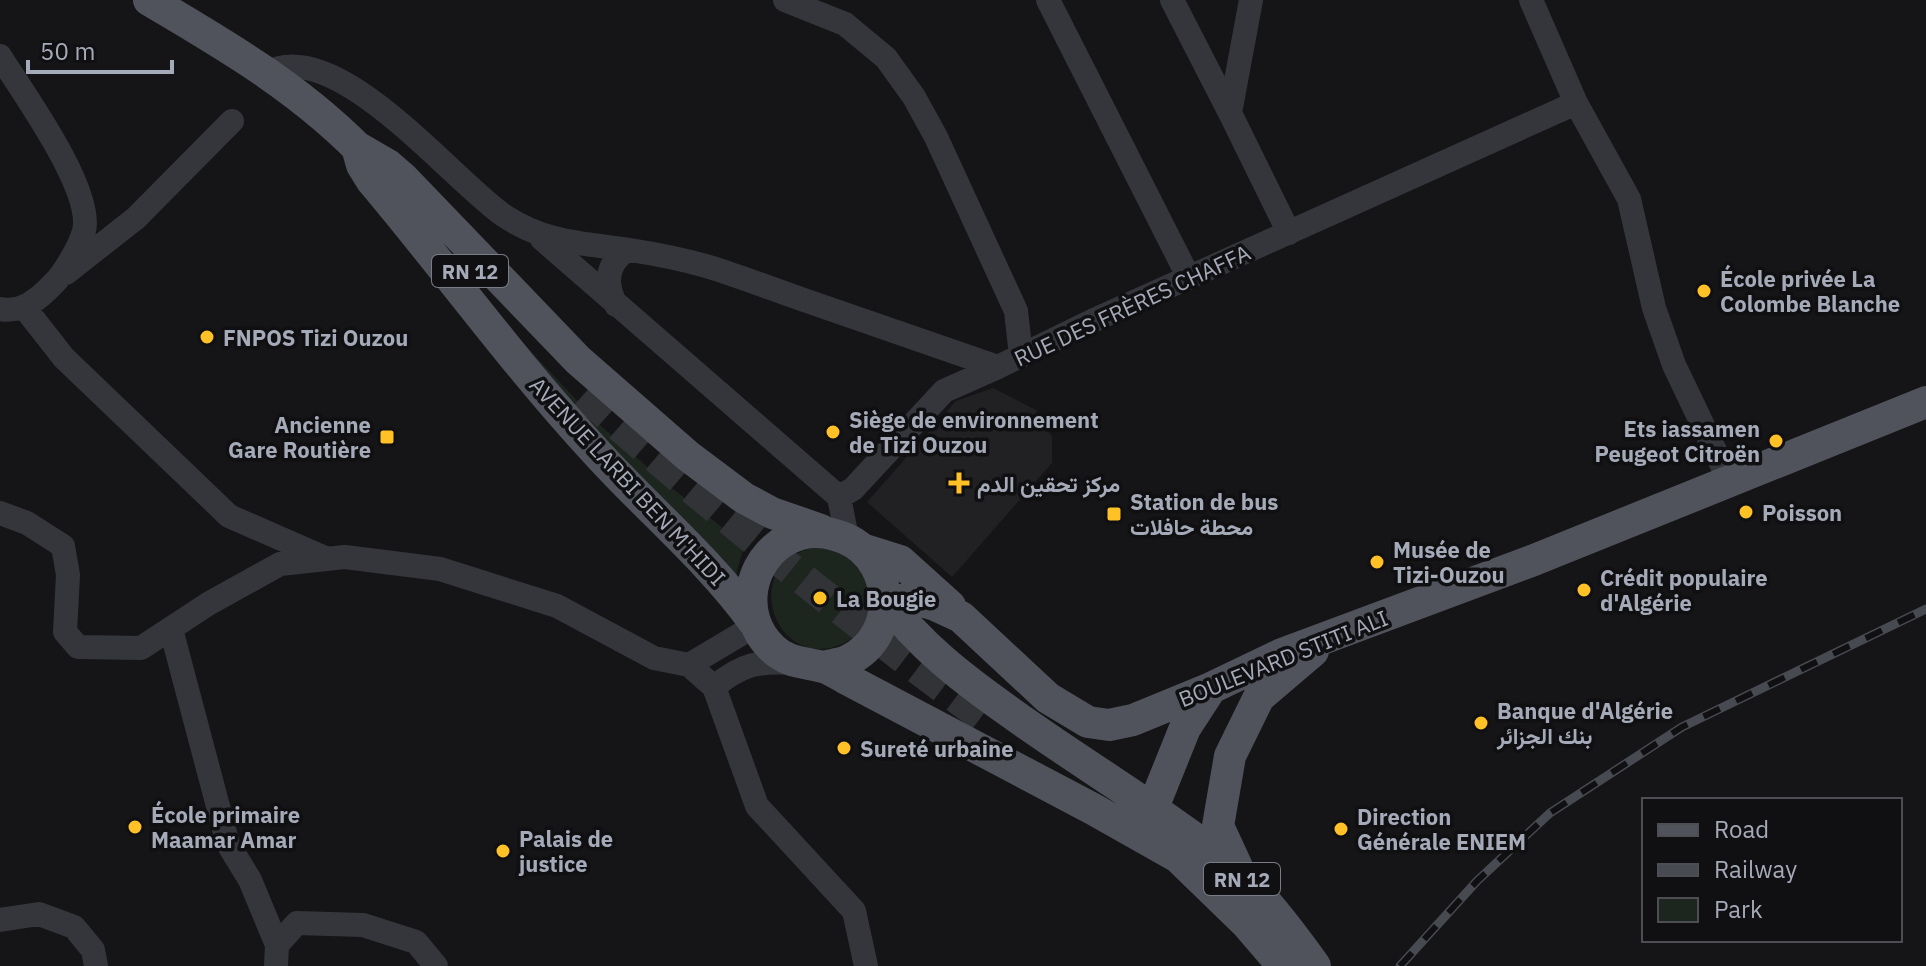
<svg xmlns="http://www.w3.org/2000/svg" width="1926" height="966" font-family="'IBM Plex Sans',Vazirmatn,sans-serif">
  <style>
    .built { fill: #212124 }
    .green { fill: #1c251e }
    .lines { fill: none; stroke-linecap: round; stroke-linejoin: round }
    .major-tunnel { stroke: #323337; stroke-width: 32; stroke-dasharray: 32 16; stroke-linecap: butt }
    .minor { stroke: #35363c; stroke-width: 24 }
    .major { stroke: #51535c; stroke-width: 32 }
    .rail-casing { stroke: #484a51; stroke-width: 9 }
    .rail { stroke: #101012; stroke-width: 6; stroke-dasharray: 18; stroke-linecap: butt }
    .poi-dot { fill: #ffc125; stroke: #101012; stroke-width: 3 }
    .labels { text-anchor: middle; dominant-baseline: central; stroke-width: 7; stroke-linejoin: round; paint-order: stroke }
    .shield { fill: #101012; stroke: #787c86; stroke-width: 2 }
    .shield-label { font-size: 20px; font-weight: bold; fill: #a5aab8 }
    .poi-label { font-size: 22px; font-weight: bold; fill: #a5aab8; stroke: #101012; text-anchor: start }
    .street-label { font-size: 22px; fill: #a5aab8; stroke: #101012 }
  </style>
  <rect width="100%" height="100%" fill="#151517"/>
  <path class="built" d="M993 388 1036 410 1052 437V463L952 577 867 502 956 401Z"/>
  <path class="green" d="M478 295 600 425 668 485 745 545 737 570 736 588Z
    M816 547 841 551 869 580C869 591 871 607 868 617 865 629 853 639 842 644 775 674 736 563 816 547Z"/>
  <g class="lines">
    <path class="major-tunnel" d="M584 394C712 509 845 615 983 717"/>
    <path class="minor" d="M785 0 845 24 886 58 914 97 936 137 1016 311 1021 356
      M1048 0 1189 278
      M1172 0 1230 113
      M1251 0 1230 113 1289 233
      M1531 0 1576 103 1629 199 1654 308 1674 365 1729 480
      M0 56C23 93 94 190 84 231 80 246 64 274 53 284 39 299 22 313 0 309
      M267 73C335 34 451 179 503 215 545 243 582 243 630 250 656 254 681 259 706 266 739 276 772 289 804 300 868 322 933 345 998 367L1092 321 1576 103
      M542 239 839 497
      M66 273 136 218 232 121
      M616 305C605 284 606 263 627 250
      M24 307 64 358 229 516 325 558
      M0 513 27 523 63 546 68 575 65 632 78 647 141 648 208 604 280 564 345 557 440 569 557 606 654 658 689 665 756 625
      M847 538 839 497 853 489 944 391 998 367
      M171 629 228 844 250 880 277 945
      M689 665 714 687 757 806 854 911 866 966
      M714 687C743 663 759 661 795 663
      M0 920 39 914 74 927 93 950 96 966
      M276 966 277 945 297 923 363 925 416 942 436 966"/>
    <path class="major" d="M149 0C229 47 309 94 372 163
      M357 147 362 165 372 181C448 271 517 367 597 453 649 510 709 560 754 622
      M357 147 388 165 403 178 578 360 688 456 744 498 772 513 821 530
      M865 550 900 561 950 606
      M886 600H918L935 605 961 617 1048 698 1088 722 1109 725 1133 720 1211 688 1282 654 1534 560 1926 402
      M886 600C919 645 962 678 1007 710 1076 760 1151 804 1218 856 1256 886 1287 927 1315 966
      M823 667C831 665 840 664 847 661 904 635 894 550 835 535 819 530 803 531 788 539 748 560 738 616 772 648 787 663 804 662 823 667 830 669 838 674 845 678L1093 809 1178 857 1247 924 1283 966
      M1152 810 1185 728 1211 688
      M1237 867 1218 826 1230 756 1259 697 1313 651"/>
    <defs>
      <path id="rail" d="M1400 966 1477 881 1550 813 1682 727 1926 609"/>
    </defs>
    <use href="#rail" class="rail-casing"/>
    <use href="#rail" class="rail"/>
  </g>
  <g class="poi-dot">
    <circle cx="1704" cy="291" r="8"/>
    <circle cx="207" cy="337" r="8"/>
    <circle cx="833" cy="432" r="8"/>
    <rect x="379" y="429" width="16" height="16" rx="4"/>
    <circle cx="1776" cy="441" r="8"/>
    <path d="M955 471h8v8h8v8h-8v8h-8v-8h-8v-8h8z"/>
    <circle cx="1746" cy="512" r="8"/>
    <rect x="1106" y="506" width="16" height="16" rx="4"/>
    <circle cx="1377" cy="562" r="8"/>
    <circle cx="1584" cy="590" r="8"/>
    <circle cx="820" cy="598" r="8"/>
    <circle cx="1481" cy="723" r="8"/>
    <circle cx="844" cy="748" r="8"/>
    <circle cx="135" cy="827" r="8"/>
    <circle cx="1341" cy="829" r="8"/>
    <circle cx="503" cy="851" r="8"/>
  </g>
  <g class="labels">
    <g class="shield">
      <rect x="432" y="255" width="76" height="32" rx="6"/>
      <rect x="1204" y="863" width="76" height="32" rx="6"/>
    </g>
    <g class="shield-label">
      <text x="470" y="271">RN 12</text>
      <text x="1242" y="879">RN 12</text>
    </g>
    <g class="poi-label">
      <text x="1720" y="278">École privée La<tspan x="1720" dy="25">Colombe Blanche</tspan></text>
      <text x="223" y="337">FNPOS Tizi Ouzou</text>
      <text x="849" y="419">Siège de environnement<tspan x="849" dy="25">de Tizi Ouzou</tspan></text>
      <text x="371" y="424" text-anchor="end">Ancienne<tspan x="371" dy="25">Gare Routière</tspan></text>
      <text x="1760" y="428" text-anchor="end">Ets iassamen<tspan x="1760" dy="25">Peugeot Citroën</tspan></text>
      <text x="977" y="483">مركز تحقين الدم</text>
      <text x="1130" y="501">Station de bus<tspan x="1130" dy="25">محطة حافلات</tspan></text>
      <text x="1762" y="512">Poisson</text>
      <text x="1393" y="549">Musée de<tspan x="1393" dy="25">Tizi-Ouzou</tspan></text>
      <text x="1600" y="577">Crédit populaire<tspan x="1600" dy="25">d'Algérie</tspan></text>
      <text x="836" y="598">La Bougie</text>
      <text x="1497" y="710">Banque d'Algérie<tspan x="1497" dy="25">بنك الجزائر</tspan></text>
      <text x="860" y="748">Sureté urbaine</text>
      <text x="151" y="814">École primaire<tspan x="151" dy="25">Maamar Amar</tspan></text>
      <text x="1357" y="816">Direction<tspan x="1357" dy="25">Générale ENIEM</tspan></text>
      <text x="519" y="838">Palais de<tspan x="519" dy="25">justice</tspan></text>
    </g>
    <g class="street-label">
      <text transform="translate(1132 305) rotate(-25)">RUE DES FRÈRES CHAFFA</text>
      <text transform="translate(628 481) rotate(47)">AVENUE LARBI BEN M'HIDI</text>
      <text transform="translate(1283 658) rotate(-22)">BOULEVARD STITI ALI</text>
    </g>
  </g>
  <rect x="1642" y="798" width="260" height="144" fill="#101012" stroke="#4c4e54" stroke-width="2"/>
  <rect x="1658" y="824" width="40" height="12" fill="#51535c" stroke="#4c4e54" stroke-width="2"/>
  <text x="1714" y="838" font-size="24" fill="#a5aab8">Road</text>
  <rect x="1658" y="864" width="40" height="12" fill="#484a51" stroke="#4c4e54" stroke-width="2"/>
  <text x="1714" y="878" font-size="24" fill="#a5aab8">Railway</text>
  <rect x="1658" y="898" width="40" height="24" fill="#1c251e" stroke="#4c4e54" stroke-width="2"/>
  <text x="1714" y="918" font-size="24" fill="#a5aab8">Park</text>
  <path d="M28 60v12h144v-12" fill="none" stroke="#a5aab8" stroke-width="4"/>
  <text x="40" y="60" font-size="24" fill="#a5aab8" stroke="#101012" stroke-width="6" paint-order="stroke">50 m</text>
</svg>
